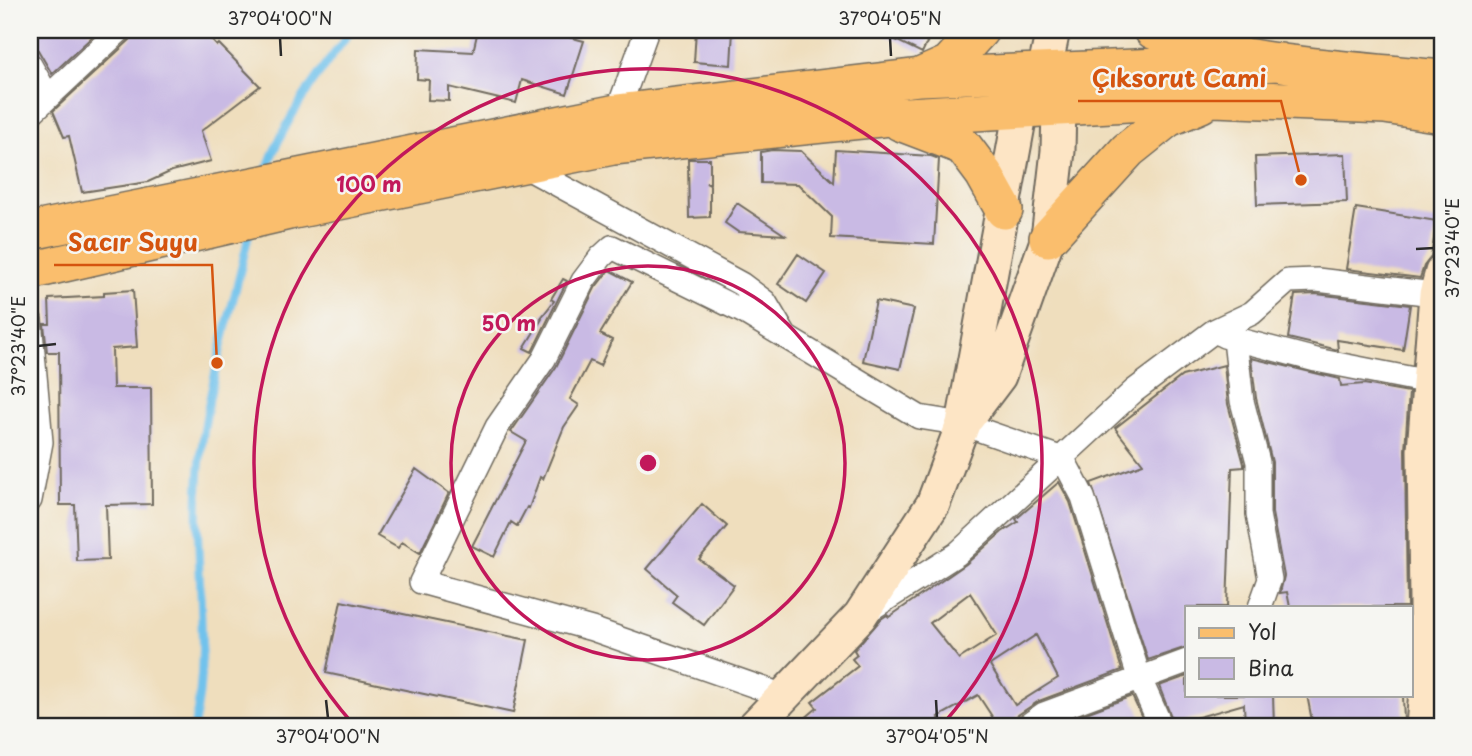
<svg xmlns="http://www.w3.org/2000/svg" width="1472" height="756" font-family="'Playpen Sans',sans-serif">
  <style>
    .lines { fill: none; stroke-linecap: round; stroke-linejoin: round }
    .stream { stroke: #71c2ec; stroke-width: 8 }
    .building { fill: #c9bae4; fill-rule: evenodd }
    .street-casing { stroke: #706a5e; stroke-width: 26 }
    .secondary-casing { stroke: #706a5e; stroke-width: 37 }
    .primary-casing { stroke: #706a5e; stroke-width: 40 }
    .street { stroke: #fff; stroke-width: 23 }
    .secondary { stroke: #fde5c5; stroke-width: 33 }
    .primary { stroke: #fabe6d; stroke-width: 37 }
    .ticks { fill: none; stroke: #2b2b2b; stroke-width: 2.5 }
    .ring { fill: none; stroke: #c2185b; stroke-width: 3.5 }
    .centre { fill: #c2185b; stroke: #f6f6f2; stroke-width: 3.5 }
    .ring-label { font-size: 21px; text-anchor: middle; font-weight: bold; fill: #c2185b; stroke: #f6f6f2; stroke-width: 5; stroke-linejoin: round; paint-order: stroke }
    .leader { fill: none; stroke: #d5540f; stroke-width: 2.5 }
    .callout-dot { fill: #d5540f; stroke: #f6f6f2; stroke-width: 2.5 }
    .callout-label { font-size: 24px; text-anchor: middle; font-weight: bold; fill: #d5540f; stroke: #f6f6f2; stroke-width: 5; stroke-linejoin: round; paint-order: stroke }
    .neatline { fill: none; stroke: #2b2b2b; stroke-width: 2.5 }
    .ticks-label { font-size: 18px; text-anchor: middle; fill: #2b2b2b }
  </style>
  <rect width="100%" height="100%" fill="#f6f6f2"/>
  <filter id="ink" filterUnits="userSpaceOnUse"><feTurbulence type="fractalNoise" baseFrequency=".0143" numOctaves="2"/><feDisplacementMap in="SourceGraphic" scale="14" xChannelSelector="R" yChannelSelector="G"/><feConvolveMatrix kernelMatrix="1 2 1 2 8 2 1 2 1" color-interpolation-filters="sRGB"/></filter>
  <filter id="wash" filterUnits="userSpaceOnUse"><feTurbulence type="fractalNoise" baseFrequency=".00686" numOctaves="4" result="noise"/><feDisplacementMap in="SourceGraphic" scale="28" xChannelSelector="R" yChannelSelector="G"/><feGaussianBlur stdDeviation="1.57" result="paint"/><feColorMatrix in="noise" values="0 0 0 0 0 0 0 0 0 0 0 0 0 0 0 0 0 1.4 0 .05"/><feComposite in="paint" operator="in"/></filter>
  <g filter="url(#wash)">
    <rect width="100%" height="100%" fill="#efdebd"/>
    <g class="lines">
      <path class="stream" d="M265 173C285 118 317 75 352 30
        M194 726C211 654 195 566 198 491 201 401 232 316 250 229"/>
    </g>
    <g id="blocks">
      <path class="building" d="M45 30H88L93 36 52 74 31 38Z
        M134 30H202L217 46 219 44 260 86 201 131 211 161 172 171 148 182 82 192 69 136 64 137 53 111 130 40Z
        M478 30H567L565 36 584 41 567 94 522 80 516 103 449 87V101L428 100 429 80 417 79 418 49 473 52Z
        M696 30H733L731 65 694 62Z
        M875 30H933L922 53Z
        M772 150 801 151 834 182 836 150 931 156 939 159 934 244 831 238 832 217 798 184 761 183V152Z
        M1345 154 1347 202 1257 205 1255 157Z
        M688 159H710V183H706L710 185V217L689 218Z
        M737 203 785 235 738 232 725 223Z
        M1356 208 1437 221 1431 257 1424 266 1420 278 1346 269Z
        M798 254 826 273 806 303 778 284Z
        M609 270 632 282 600 334 612 340 600 366 590 361 570 399 579 405 564 427 543 479 540 477 529 508 527 507 517 526 511 522 494 557 472 546 526 441 511 432 556 367 595 288Z
        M563 279 567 281 532 352 524 348 542 319 541 318 554 301 551 299Z
        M133 290 137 347 112 349 113 388H151L152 504 106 505 108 560 77 561 75 505H60L59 352H47L44 324H50L49 299 104 296V292Z
        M1316 294 1410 305 1403 350 1337 340 1338 350 1288 338 1295 295Z
        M876 301 914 309 900 369 863 361Z
        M1251 358 1340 379 1341 386 1364 384 1409 392 1405 450 1407 607H1290L1287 592 1280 593 1284 576 1272 513V462L1256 398Z
        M1224 365 1228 404 1244 464V467L1232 468 1227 607H1187V647L1148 660 1091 483 1143 464 1115 428 1182 376Z
        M416 469 449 493 420 553 402 542 398 548 377 536Z
        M1059 482 1070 502 1122 670 1039 701 1018 715 1013 726H980L993 718 978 695 938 717 945 726H796L817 708 812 702 858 666 852 659 857 655 854 650 881 619 887 615 889 617 966 564 1002 532 1018 522 1016 519ZM970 593 997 635 959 659 930 623ZM1036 635 1058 678 1015 705 990 665Z
        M702 504 727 526 699 559 734 585 704 625 672 602 677 595 647 569Z
        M341 601 528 640 513 713 326 673Z
        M1187 676V695H1273L1274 726H1245L1244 704 1174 724 1159 686Z
        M1307 695H1403L1404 723 1368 726H1313Z
        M1132 696 1146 726H1051Z"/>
    </g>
  </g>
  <g filter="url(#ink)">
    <use href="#blocks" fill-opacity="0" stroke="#706a5e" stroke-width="2"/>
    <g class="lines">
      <defs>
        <path id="street" d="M30 65 48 97
          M617 113 647 30
          M30 114 120 30
          M520 164 741 284 765 302 784 334
          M30 320 41 442 30 500
          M1224 336 1316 360 1429 382
          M1235 340 1242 401 1258 462V514L1270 579 1260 607
          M869 610 957 554 1134 391 1214 331 1252 313 1288 281 1317 280 1442 295
          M784 696 592 629 421 582 497 427 544 359 583 281 601 257 612 247 744 312 919 417 963 424 1063 459 1083 497 1139 677 1161 726
          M1027 726 1044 714 1187 661"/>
        <path id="secondary" d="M968 417 999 376 1048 238 1058 151 1059 106 1048 82
          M755 726 860 616 933 504 963 424 1021 109 1044 73 1053 30
          M1423 726 1427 679 1424 450 1436 294 1442 272"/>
        <path id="primary" d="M1153 30C1237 67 1351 69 1442 79
          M922 76 949 64 980 30
          M900 122 963 146 984 174 1004 210
          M30 231 617 113 920 77 1280 62
          M1048 238 1128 150 1168 118 1201 104
          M30 271 289 211 613 146 890 117 1214 98 1385 105 1442 114"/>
      </defs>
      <use href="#street" class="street-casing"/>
      <use href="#secondary" class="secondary-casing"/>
      <use href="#primary" class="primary-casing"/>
      <use href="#street" class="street"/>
      <use href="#secondary" class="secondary"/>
      <use href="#primary" class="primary"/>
    </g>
  </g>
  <path class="ticks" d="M280 38 281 56M890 38 891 56M1416 249 1434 248M38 346 56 344M326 700 328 718M936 700 937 718"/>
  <g class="ring">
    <circle cx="648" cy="463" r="197"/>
    <path d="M353 724A394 394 0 1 1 943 724"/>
  </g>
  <circle cx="648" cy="463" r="10" class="centre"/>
  <g class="ring-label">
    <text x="369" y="192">100 m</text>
    <text x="509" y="331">50 m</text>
  </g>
  <path class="leader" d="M1301 180L1281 101H1078M217 363L212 265H54"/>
  <g class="callout-dot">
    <circle cx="1301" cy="180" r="7"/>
    <circle cx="217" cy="363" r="7"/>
  </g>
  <g class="callout-label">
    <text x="1179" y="87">Çıksorut Cami</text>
    <text x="133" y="251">Sacır Suyu</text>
  </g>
  <rect width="1472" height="756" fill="none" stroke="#f6f6f2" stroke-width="77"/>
  <rect x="1185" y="606" width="228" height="91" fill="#f6f6f2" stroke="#a5a5a2" stroke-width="2"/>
  <rect x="1199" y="628" width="35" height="10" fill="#fabe6d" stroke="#a5a5a2" stroke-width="2"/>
  <text x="1248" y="640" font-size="21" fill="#2b2b2b">Yol</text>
  <rect x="1199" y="658" width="35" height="21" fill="#c9bae4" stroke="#a5a5a2" stroke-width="2"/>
  <text x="1248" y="676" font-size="21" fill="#2b2b2b">Bina</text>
  <rect x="38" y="38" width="1396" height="680" class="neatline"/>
  <g class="ticks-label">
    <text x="280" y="25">37°04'00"N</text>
    <text x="890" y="25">37°04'05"N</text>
    <text transform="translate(1453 248) rotate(-90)" y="6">37°23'40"E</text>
    <text transform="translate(19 346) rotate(-90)" y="6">37°23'40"E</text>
    <text x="328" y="743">37°04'00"N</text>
    <text x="937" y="743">37°04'05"N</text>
  </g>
</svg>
